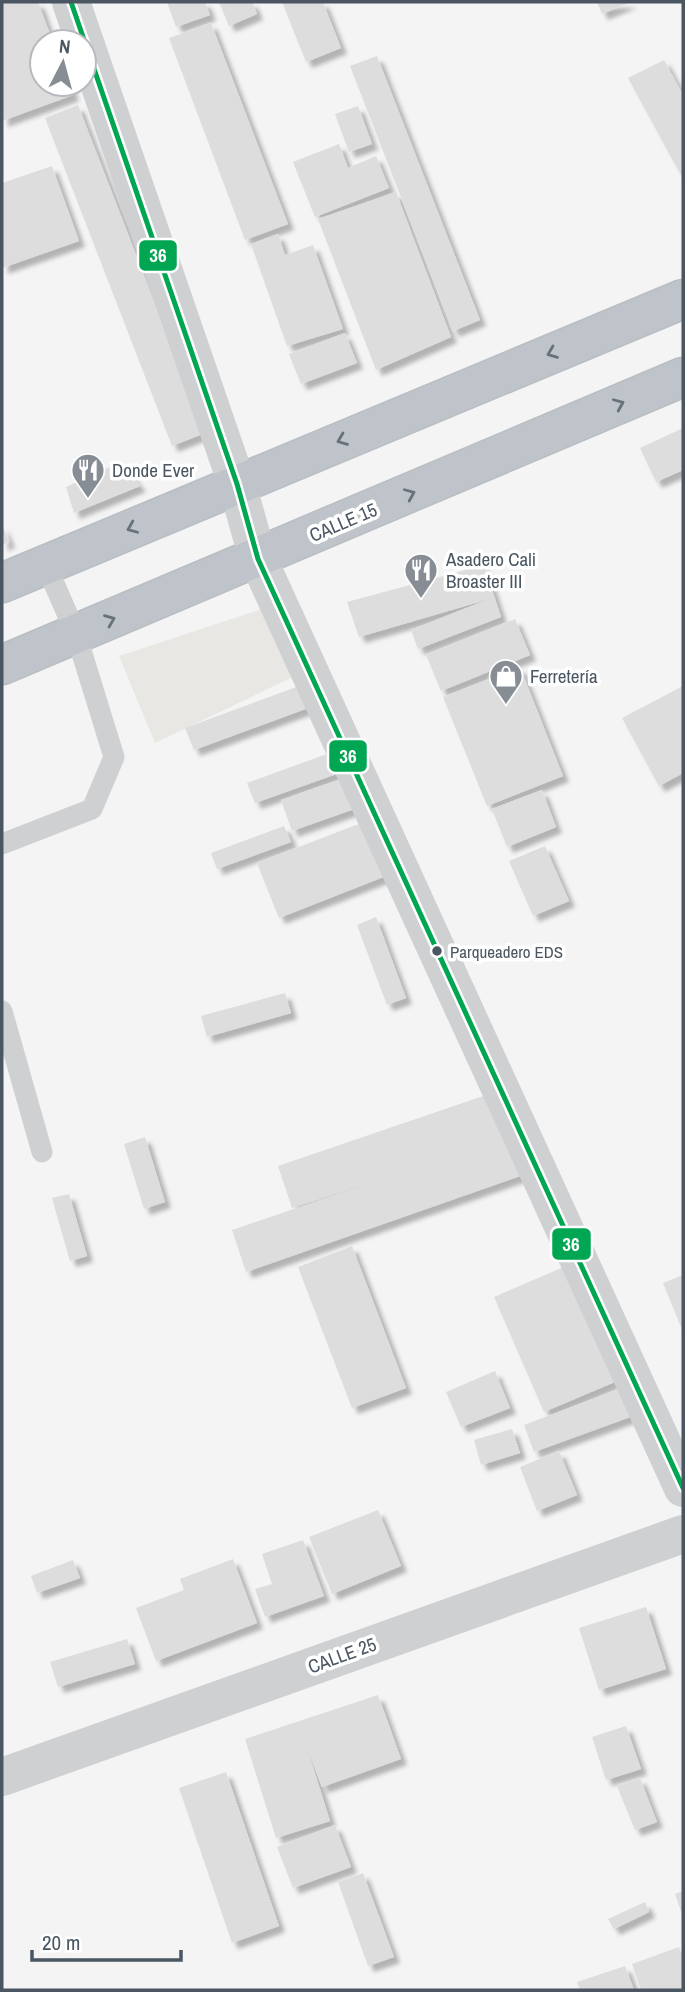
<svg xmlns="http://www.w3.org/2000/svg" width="685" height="1992" font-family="'Archivo Narrow',sans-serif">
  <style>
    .commercial { fill: #e8e7e3 }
    .building { fill: #ddddde; filter: url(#shadow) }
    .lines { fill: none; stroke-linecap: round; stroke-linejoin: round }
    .highway-casing { stroke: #b9bec3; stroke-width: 41 }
    .lane { stroke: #ced0d2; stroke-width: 21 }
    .street { stroke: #ced0d2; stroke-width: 38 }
    .highway { stroke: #bec4c9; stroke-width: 38 }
    .bus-1-casing { stroke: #fff; stroke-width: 10 }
    .bus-1 { stroke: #00a651; stroke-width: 5 }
    .oneway { stroke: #67727b }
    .bus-dot { fill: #4a5661; stroke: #fff; stroke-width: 2.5 }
    .labels { text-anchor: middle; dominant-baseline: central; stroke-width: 7; stroke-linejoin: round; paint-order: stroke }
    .bus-label { font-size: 17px; fill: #4a5661; stroke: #fff; text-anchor: start }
    .poi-label { font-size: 19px; fill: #4a5661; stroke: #fff; text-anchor: start }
    .street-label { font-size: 19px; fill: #4a5661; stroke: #fff }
    .line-badge { stroke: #fff; stroke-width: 2.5 }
    .badge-label { font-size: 19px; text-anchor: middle; font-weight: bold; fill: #fff }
  </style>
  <defs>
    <filter id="shadow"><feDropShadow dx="6" dy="6" stdDeviation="2" flood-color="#0004"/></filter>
  </defs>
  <rect width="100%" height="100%" fill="#f4f4f4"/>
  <path class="commercial" d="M262 609 297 675 155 743 119 656Z"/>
  <path class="building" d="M2 2H38L53 42H42V84H69L73 95 2 121Z
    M167 2H205L210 15 176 27Z
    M219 2H252L257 14 229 26Z
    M282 2H323L341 48 306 62Z
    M597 2H631L602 14Z
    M211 23 288 224 245 240 169 38Z
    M377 56 480 320 453 331 350 66Z
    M664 60 683 95V179L628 78Z
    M78 105 205 433 172 446 45 118Z
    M358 106 372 144 349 152 335 114Z
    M339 144 348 168 376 156 389 188 315 217 293 162Z
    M52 166 79 241 2 268V183Z
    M396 192 451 337 376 370 318 219Z
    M278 234 285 255 313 245 343 329 287 346 251 244Z
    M345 333 357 363 301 384 289 354Z
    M683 428V470L656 482 640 448Z
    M121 462 140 486 74 513 66 487Z
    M2 524 9 542 2 545Z
    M484 565 501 617 418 649 411 630 489 599 359 637 347 602Z
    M515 619 530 655 441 691 426 655Z
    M520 667 563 776 487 806 443 697Z
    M299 686 308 708 194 750 185 728Z
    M683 686V773L659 786 622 718Z
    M335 751 342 772 255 803 247 783Z
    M347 777 357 808 292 831 281 800Z
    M542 790 556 827 507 847 492 809Z
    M369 820 391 874 279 918 257 863Z
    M284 826 291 842 217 869 211 853Z
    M545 846 569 901 533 916 509 861Z
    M376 917 406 998 387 1005 357 925Z
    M285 993 291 1013 207 1037 201 1016Z
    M492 1093 526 1174 246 1272 232 1230 370 1183 292 1208 278 1166Z
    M145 1137 165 1202 144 1209 124 1144Z
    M69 1194 87 1256 70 1261 52 1198Z
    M352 1246 406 1388 352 1408 298 1267Z
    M566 1266 617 1381 544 1412 494 1297Z
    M683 1275V1326L681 1327 663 1283Z
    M495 1371 510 1408 461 1427 446 1392Z
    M622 1388 633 1416 534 1452 524 1425Z
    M512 1429 520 1453 481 1465 474 1440Z
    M559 1451 577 1495 537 1511 520 1467Z
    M378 1510 401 1566 332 1594 309 1537Z
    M303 1540 324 1596 265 1617 255 1589 272 1584 262 1554Z
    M233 1559 257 1623 156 1661 136 1608 184 1590 180 1579Z
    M73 1560 80 1578 37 1593 31 1576Z
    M646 1607 666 1669 599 1690 579 1628Z
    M127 1639 135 1664 58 1687 50 1662Z
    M378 1695 401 1759 322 1787 307 1748 330 1821 276 1838 245 1739Z
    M626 1726 641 1769 606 1780 592 1737Z
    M226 1772 279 1926 232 1943 179 1788Z
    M640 1778 657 1822 635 1830 617 1786Z
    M335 1825 351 1867 293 1888 277 1847Z
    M363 1873 394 1957 368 1966 338 1882Z
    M683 1891V1917L675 1894Z
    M645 1902 649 1912 614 1929 608 1919Z
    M679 1947 683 1959V1990H641L632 1964Z
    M625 1966 634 1990H580L577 1982Z"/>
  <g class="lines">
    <defs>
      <path id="highway" d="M2 583 683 299
        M2 665 683 377"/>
    </defs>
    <use href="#highway" class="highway-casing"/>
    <path class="lane" d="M2 844 92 809 114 757 76 634 46 565
      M2 1011 42 1152"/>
    <path class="street" d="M71 2 237 484 258 559 683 1488
      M2 1777 683 1534"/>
    <use href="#highway" class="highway"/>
    <defs>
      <path id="bus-1" d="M71 2 237 484 258 559 683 1488"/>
    </defs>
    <use href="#bus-1" class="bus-1-casing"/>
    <use href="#bus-1" class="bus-1"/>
  </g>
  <defs><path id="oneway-chevron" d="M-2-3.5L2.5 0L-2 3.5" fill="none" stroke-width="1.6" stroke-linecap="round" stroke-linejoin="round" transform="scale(1.75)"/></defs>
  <g class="oneway">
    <use href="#oneway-chevron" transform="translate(552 353) rotate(158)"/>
    <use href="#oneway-chevron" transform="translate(619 404) rotate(-23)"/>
    <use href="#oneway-chevron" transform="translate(342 440) rotate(158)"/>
    <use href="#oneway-chevron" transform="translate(410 494) rotate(-23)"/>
    <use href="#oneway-chevron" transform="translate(132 528) rotate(157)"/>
    <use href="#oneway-chevron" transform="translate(110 620) rotate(-22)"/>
  </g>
  <defs>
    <symbol id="restaurant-pin" viewBox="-11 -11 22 30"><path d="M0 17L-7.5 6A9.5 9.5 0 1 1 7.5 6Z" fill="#868d94" stroke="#fff"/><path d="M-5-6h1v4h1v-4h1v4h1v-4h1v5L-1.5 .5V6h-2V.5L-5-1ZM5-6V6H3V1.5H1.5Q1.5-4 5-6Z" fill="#fff"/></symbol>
    <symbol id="shop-pin" viewBox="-11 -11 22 30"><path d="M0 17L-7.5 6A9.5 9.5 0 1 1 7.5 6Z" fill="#868d94" stroke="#fff"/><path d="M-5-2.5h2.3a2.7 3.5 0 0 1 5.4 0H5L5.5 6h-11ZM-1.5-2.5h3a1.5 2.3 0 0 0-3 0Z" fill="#fff"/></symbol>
  </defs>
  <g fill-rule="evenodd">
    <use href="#restaurant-pin" x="69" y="451" width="38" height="52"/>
    <use href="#restaurant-pin" x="402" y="551" width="38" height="52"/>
    <use href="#shop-pin" x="487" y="657" width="38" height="52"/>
  </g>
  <circle class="bus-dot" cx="437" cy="951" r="6"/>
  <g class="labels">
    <g class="bus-label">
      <text x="450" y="951">Parqueadero EDS</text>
    </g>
    <g class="poi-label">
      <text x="112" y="470">Donde Ever</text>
      <text x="446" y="559">Asadero Cali<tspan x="446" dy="22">Broaster III</tspan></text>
      <text x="530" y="676">Ferretería</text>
    </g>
    <g class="street-label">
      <text transform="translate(343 522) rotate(-23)">CALLE 15</text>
      <text transform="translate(342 1655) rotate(-20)">CALLE 25</text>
    </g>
  </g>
  <g class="line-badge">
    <rect x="138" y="239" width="40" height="33" rx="7" fill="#00a651"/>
    <rect x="328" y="739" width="40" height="34" rx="7" fill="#00a651"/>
    <rect x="551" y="1227" width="41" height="34" rx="7" fill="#00a651"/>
  </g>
  <g class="badge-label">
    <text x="158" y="262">36</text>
    <text x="348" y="763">36</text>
    <text x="571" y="1251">36</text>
  </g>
  <rect width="685" height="1992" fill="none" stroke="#4a5661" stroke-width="7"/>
  <g transform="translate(63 63) rotate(6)"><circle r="33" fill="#ffffff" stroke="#b7bbc0" stroke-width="2"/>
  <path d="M0-5L12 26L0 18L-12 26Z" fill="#868d94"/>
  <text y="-10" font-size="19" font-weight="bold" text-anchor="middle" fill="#4a5661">N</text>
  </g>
  <path d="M32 1950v10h149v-10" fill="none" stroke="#4a5661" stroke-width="3.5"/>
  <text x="42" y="1950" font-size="21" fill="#4a5661" stroke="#ffffff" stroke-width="5" paint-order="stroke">20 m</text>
</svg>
